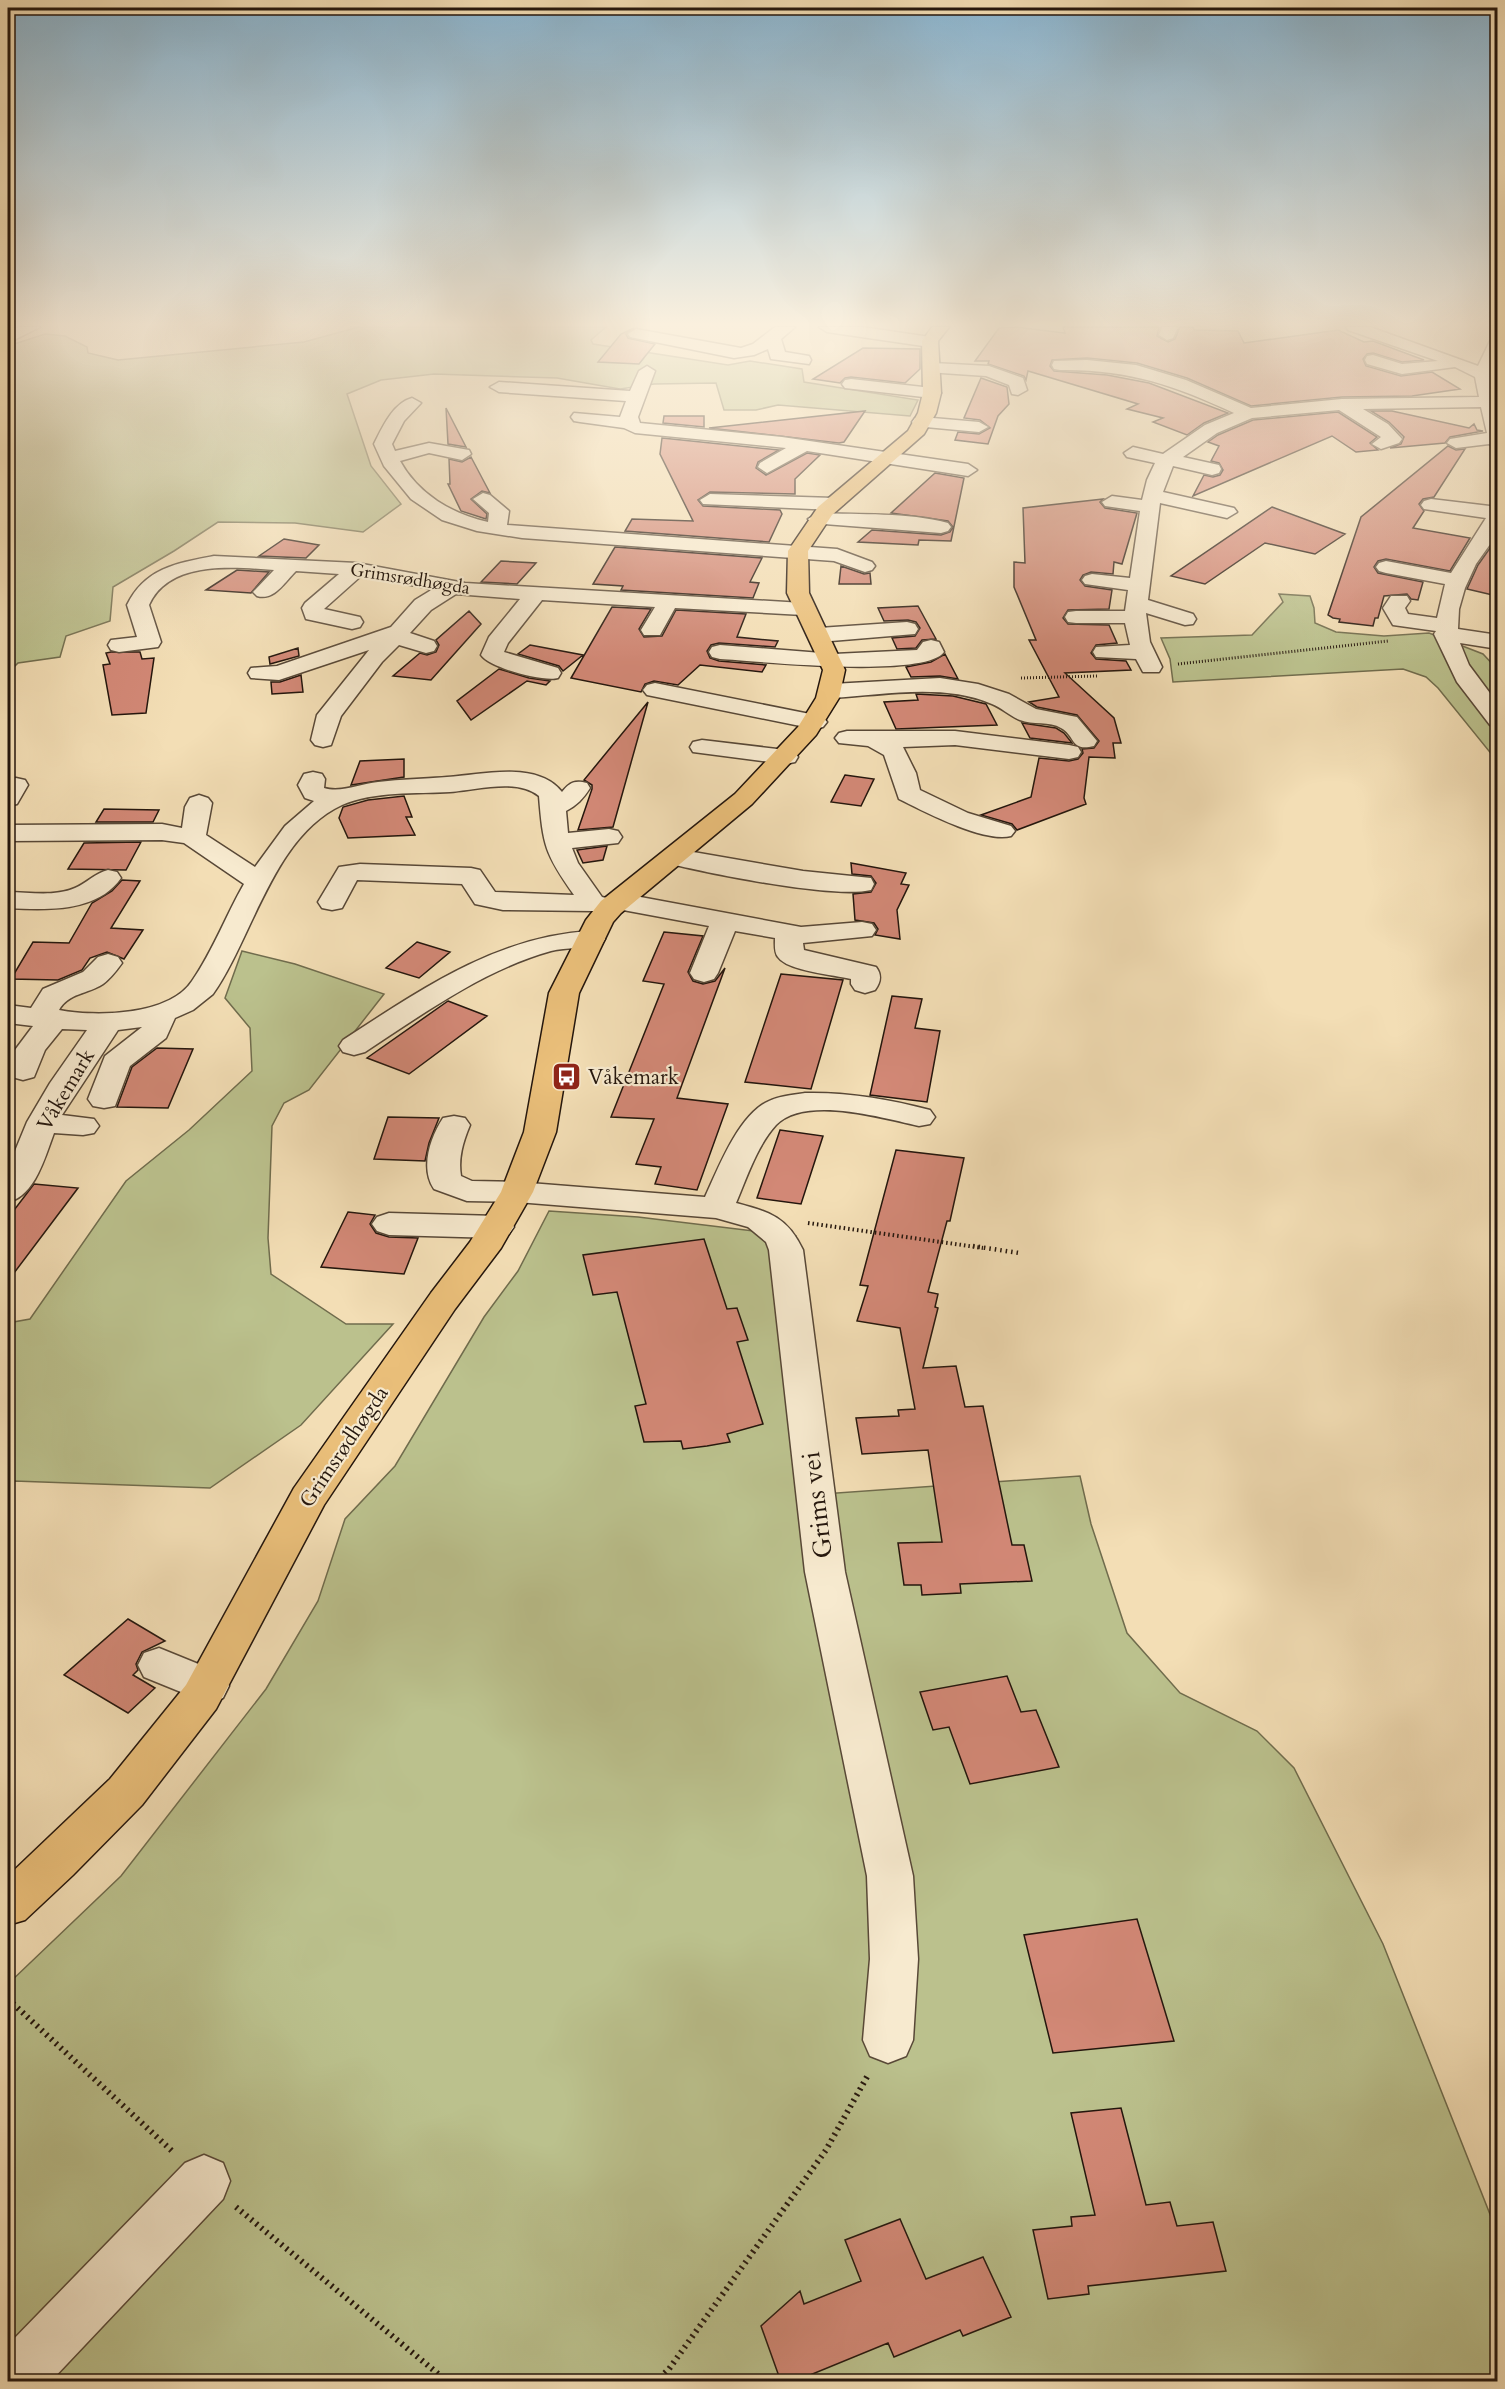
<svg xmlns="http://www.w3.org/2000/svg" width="1505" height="2389" font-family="Cardo,serif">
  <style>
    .green { fill: #bbc18d; stroke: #706c4d; stroke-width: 1.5 }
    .building { fill: #d28876; stroke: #24160d; stroke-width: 1.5 }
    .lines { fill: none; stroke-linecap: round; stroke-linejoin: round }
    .minor-casing { stroke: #584837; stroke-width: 3 }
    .major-casing { stroke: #24160d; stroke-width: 3 }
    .path-far3 { stroke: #24160d; stroke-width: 3; stroke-dasharray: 1 2; stroke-linecap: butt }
    .path-far2 { stroke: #24160d; stroke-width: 4; stroke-dasharray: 1.5 3; stroke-linecap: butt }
    .path-far1 { stroke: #24160d; stroke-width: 4.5; stroke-dasharray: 1.5 4; stroke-linecap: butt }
    .path { stroke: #24160d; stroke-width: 6; stroke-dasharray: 2 4.5; stroke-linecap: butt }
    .minor { fill: #f7eacf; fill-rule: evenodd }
    .major { fill: #eabf7a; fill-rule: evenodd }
    .labels { text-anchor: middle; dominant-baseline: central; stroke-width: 4.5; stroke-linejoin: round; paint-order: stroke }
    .far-street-label { font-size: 18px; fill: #24160d; stroke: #f7eacf }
    .poi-label { font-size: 21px; fill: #24160d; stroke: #f7eacf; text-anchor: start }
    .street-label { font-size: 21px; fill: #24160d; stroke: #f7eacf }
    .near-street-label { font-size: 26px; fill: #24160d; stroke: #f7eacf }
  </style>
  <rect width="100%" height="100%" fill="#f3deb5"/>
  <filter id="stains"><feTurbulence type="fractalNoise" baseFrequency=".00333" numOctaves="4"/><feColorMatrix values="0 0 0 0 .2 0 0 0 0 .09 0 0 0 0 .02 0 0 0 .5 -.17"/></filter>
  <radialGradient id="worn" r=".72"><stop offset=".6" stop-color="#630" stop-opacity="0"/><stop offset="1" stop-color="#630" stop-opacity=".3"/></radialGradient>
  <path class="green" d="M359 327H606L591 340 593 344 728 365 750 361 802 369 804 382 918 400 910 416 778 405 756 410H724L716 383 654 384 620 389 557 378 434 374 381 380 347 394 371 466 401 504 363 532 295 523 218 522 174 551 113 587 110 621 66 636 60 657 18 663 8 673V346L45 334 65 336 87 347 88 353 118 360 304 342Z
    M1279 594 1310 596 1314 608 1315 623 1336 632 1384 636 1429 633 1483 654 1497 669V761L1438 688 1426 677 1403 669 1173 682 1170 659 1161 638 1252 635 1283 602Z
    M242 951 295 964 384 994 309 1090 284 1103 272 1126 268 1238 271 1274 346 1324H393L301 1425 210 1488 14 1481 8 1483V1323L30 1319 126 1181 189 1130 252 1071 250 1028 225 998Z
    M549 1211 638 1217 796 1236 823 1494 1080 1476 1091 1524 1127 1633 1180 1693 1257 1731 1294 1768 1383 1944 1497 2232V2381L8 2382V1984L121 1876 266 1689 318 1601 345 1519 395 1466 484 1317 518 1271Z"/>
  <path class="building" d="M1016 327 1065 333 1063 327H1159L1157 336 1168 342 1175 339 1180 327H1193L1194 330 1238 331 1244 343 1338 330 1364 342 1373 341 1424 360 1402 362 1373 353 1367 354 1363 359 1366 366 1401 376 1432 372 1460 389 1412 396 1342 397 1251 406 1187 378 1137 363 1087 358 1052 360 1050 366 1054 371 1107 375 1149 383 1228 413 1204 423 1187 435 1153 422 1163 418 1127 409 1138 404 1028 371 1026 380 1024 376 988 364 989 361H975L999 328Z
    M634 328 626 334 628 338 655 344 639 364 598 362 621 334Z
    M863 348 920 349V369L905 383 851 377 845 378 840 383 813 379Z
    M981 378 1007 387 1009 404 998 416 988 444 955 440 958 432 979 434 990 428 980 420 964 418Z
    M446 408 466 447 448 444Z
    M865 411 844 442 839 443 709 428Z
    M1371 411H1392L1469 428 1474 424 1477 430 1483 431 1450 437 1445 443 1390 448 1401 444 1404 437 1389 422Z
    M1338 412 1377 437 1370 443 1378 450 1356 452 1332 436 1193 496 1204 475 1213 477 1220 475 1223 470 1219 463 1211 461 1219 446 1208 442 1218 435 1253 420Z
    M664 416H704V427L663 423Z
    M662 438 779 450 758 462 756 468 766 475 807 453 820 455 795 479V494L710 492 698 500 703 506 780 510 782 514 769 542 625 531 632 519 693 521 660 454Z
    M1448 446 1456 450 1465 449 1434 497 1423 499 1419 504 1424 511 1413 528 1470 538 1450 571 1386 559 1378 561 1374 567 1378 573 1423 582 1418 600 1411 599 1407 594 1384 596 1378 618H1375L1373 626 1339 622 1340 619 1333 618 1328 615 1361 517Z
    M471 457 490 493 482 491 471 499 487 514 486 519 461 511 448 484H450L449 459 462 462Z
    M935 473 964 478 951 541 919 540 918 545 858 542 872 530 941 535 950 532 953 527 948 521 891 513Z
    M1103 499 1100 502 1105 508 1137 513 1122 564 1114 562 1113 574 1091 572 1083 575 1080 580 1085 586 1112 590 1109 609 1068 610 1063 618 1068 624 1109 625 1117 643 1096 645 1091 653 1096 659 1126 661 1131 670 1065 673 1114 718 1121 743H1113L1115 758 1089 757 1084 798 1086 804 1017 830 1012 824 981 815 1031 797 1039 758 1069 761 1078 759 1083 753 1082 749 1094 748 1099 741 1077 715 1037 707 1029 702 1059 697 1029 640H1036L1014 587V562L1025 563 1023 508Z
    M1272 507 1345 534 1315 554 1265 543 1205 584 1171 576Z
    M284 539 319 545 306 558 259 556Z
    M1495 541H1497V596L1467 589 1478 565Z
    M615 547 762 558 750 582 759 583 753 598 621 590 623 586 593 584Z
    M501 561 536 563 517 584 481 582Z
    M841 566 864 574 870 573 871 584H839Z
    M237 570 269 572 251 593 206 590Z
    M918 606 936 639 922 640 916 648 897 649 892 638 915 636 920 628 916 622 908 620 884 621 878 608Z
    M612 607 651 609 639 629 644 637 662 636 676 610 746 614 737 637 778 641 775 647 719 643 711 645 707 651 710 658 719 661 766 665 762 672 700 665 678 685 654 681 645 684 641 692 571 678Z
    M469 611 481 624 431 680 393 676 420 653 427 655 436 652 439 645 436 640Z
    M530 645 583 655 563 671 559 666 518 654Z
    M298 648 299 656 270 664 269 657Z
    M111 652H140L142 659 154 658 146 713 112 715 103 665 110 664 106 653Z
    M945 654 958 679 940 676 911 677 906 667 931 662Z
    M499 669 529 678 550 681 546 685 527 681 471 720 457 701Z
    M301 675 303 692 272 694 271 682H280Z
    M916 694 953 696 986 704 997 725 896 729 884 702 918 700Z
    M648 702 613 827 578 830 592 789V785L584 780Z
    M1022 723 1056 728 1064 733 1072 743 1030 738Z
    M404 759V777L351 785 360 761Z
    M845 775 874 779 861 806 831 802Z
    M404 796 412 817H406L415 835 348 838 339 818 343 807 368 800Z
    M104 809 159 810 153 822H96Z
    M141 842 126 870 68 869 84 843Z
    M607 846 603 860 583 863 577 850Z
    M851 863 906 873 901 884 909 885 897 910 900 939 875 935 878 929 874 923 855 920 853 894 871 892 876 883 871 876 852 874Z
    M122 880 140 881 111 928 143 930 124 959 107 952 90 958 82 970 58 980 11 979 33 942 69 943 92 903 112 891Z
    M664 932 703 936 688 972 693 981 703 984 715 981 725 968 677 1098 728 1104 697 1190 655 1184 661 1167 636 1164 654 1119 611 1117 664 984 643 981Z
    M417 942 450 952 419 978 386 968Z
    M781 974 843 980 811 1089 745 1082Z
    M892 996 922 999 915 1028 940 1031 927 1102 870 1095Z
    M448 1001 487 1016 409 1074 367 1058Z
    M157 1048 193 1049 168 1108 117 1107 132 1067Z
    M388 1117 439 1118 429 1143 425 1161 374 1159Z
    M780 1130 823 1136 801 1204 757 1198Z
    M896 1150 964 1158 950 1221H947L928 1292 938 1294 935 1307 938 1308 923 1368 956 1366 965 1407 983 1406 1012 1545H1024L1032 1581 960 1584 961 1593 922 1595 921 1585H904L898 1543 942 1542 928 1450 862 1454 856 1418 899 1416 898 1410 915 1409 900 1328 857 1321 868 1286 860 1285Z
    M34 1184 78 1188 8 1281V1218Z
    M348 1212 375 1215 370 1224 376 1233 389 1237 418 1238 404 1274 321 1267Z
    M704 1239 727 1309 737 1308 748 1340 737 1342 763 1424 727 1434 730 1442 707 1446 683 1449 681 1441 644 1442 635 1406 646 1404 617 1292 593 1295 583 1255Z
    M128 1619 165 1641 142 1652 136 1664 138 1670 133 1675 155 1688 128 1713 64 1675Z
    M1007 1676 1021 1712 1036 1710 1059 1767 970 1784 949 1727 933 1730 920 1692Z
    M1137 1919 1174 2041 1053 2053 1024 1935Z
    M1121 2108 1146 2205 1170 2202 1177 2226 1213 2222 1226 2271 1088 2286 1089 2294 1048 2299 1033 2230 1072 2226 1071 2217 1095 2215 1071 2113Z
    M900 2219 926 2279 983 2257 1011 2317 963 2336 960 2330 894 2357 888 2343 793 2382H781L761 2326 800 2291 804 2304 861 2281 845 2240Z"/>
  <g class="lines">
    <defs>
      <path id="minor" d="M18 327H40L8 343V332Z
        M775 327H795L781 339 785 352 809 356 811 360 809 364 771 359 768 349 754 355 734 358 630 337 628 334 636 329 741 348 753 344Z
        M819 327H862L930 337 938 342 930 347 827 332Z
        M1162 327H1178L1173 338 1167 340 1159 335Z
        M1346 327H1370L1478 366 1490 341 1498 336V360L1491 374 1498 397V449L1489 444 1456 448 1447 443 1450 439 1487 433 1481 407 1363 409 1388 424 1402 439 1399 443 1381 449 1372 444 1381 437 1339 410 1252 418 1217 433 1183 457 1219 465 1221 469 1219 473 1212 475 1173 466 1163 492 1234 508 1237 512 1227 518 1160 503 1148 600 1193 614 1196 619 1193 624 1185 625 1146 613 1150 642 1162 667 1159 672H1143L1136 659 1096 657 1093 652 1096 647 1130 645 1125 623H1076L1068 622 1065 617 1068 612 1076 611H1125L1128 590 1085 584 1082 580 1085 576 1092 574 1130 578 1140 511 1105 506 1102 502 1112 496 1142 500 1147 480 1155 463 1127 457 1124 453 1133 447 1163 454 1205 425 1234 413C1174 385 1127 369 1060 370L1054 369 1052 365 1054 361 1087 360 1136 365 1186 380 1251 408 1342 399 1479 397 1475 377 1455 367 1402 374 1367 364 1365 360 1367 356 1373 355 1402 364 1438 361 1348 330Z
        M933 363 989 366 1023 378 1027 390 1018 395 1012 394 1009 385 986 376 927 372 925 368Z
        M647 366 655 371 638 417 640 423 782 437 968 464 977 470 968 476 807 451 767 473 758 467 760 463 786 448 635 433 624 428 580 422 574 421 571 417 574 413 620 417 626 401 499 392 490 387 499 382 630 391 639 371Z
        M851 379 932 388 941 393 932 398 845 388 842 384 845 380Z
        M412 398 421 403 404 421 392 444 395 451 429 443 469 450 471 454 462 460 429 453 400 461C418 494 452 514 488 522L489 513 473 499 483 493 490 495 509 511 507 525 837 549 872 562 875 566 872 570 865 572 834 561 522 538 477 531 442 520 411 499 384 466 374 444C382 428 393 403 412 398Z
        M921 417 979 422 988 427 979 432 915 426 912 422 915 418Z
        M710 494 834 498 844 504 834 510 703 504 700 500Z
        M1431 499 1498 507V533L1476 564 1465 588 1459 609 1458 629 1498 635V649L1460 643 1469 665 1498 704V727L1490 725 1457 682 1434 634 1436 631 1393 625 1383 608 1391 596H1407L1410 601 1405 608 1408 614 1437 618 1445 584 1386 573 1379 571 1376 567 1379 563 1386 561 1451 573 1486 518 1424 509 1421 505 1424 501Z
        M818 513C861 515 907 512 948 523L951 527 948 531 941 533 811 523 808 519Z
        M214 556 357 563 465 583 803 603 811 604 814 609 811 614 803 615 675 608 660 635H644L641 630 655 607 542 600 508 643 504 652 558 668 561 673 558 678C543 682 490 668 481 655L489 637 520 599 456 594 431 610 410 633 434 641 437 646 434 651 426 653 399 645 382 662 341 716 331 745 323 747 315 745 311 740 317 715 369 650 279 680 251 678 248 673 251 668 277 666 391 627 415 600 433 589 361 576 324 609 360 617 363 622 360 627 352 629 306 619 302 608 305 603 339 574 296 571C284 583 274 601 257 596L253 592 274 570C233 567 169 560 149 605L161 642 158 647 119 652 111 650 108 645 111 640 137 637 127 605C145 568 177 563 214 556Z
        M907 622 915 624 918 629 915 634 819 642 811 640 808 635 811 630 819 628Z
        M931 640 939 642 944 652C925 679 756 661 720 659L712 657 709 652 712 647 720 645 834 654 917 650 923 642Z
        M940 678 978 684 1009 694 1036 709 1077 717 1097 741 1094 746C1070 752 1076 736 1061 728 1050 721 1032 725 1020 720 1010 716 1002 708 992 704 943 683 884 695 832 698L824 696 820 691 824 686 832 684Z
        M655 683 815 715 823 717 827 722 823 727 815 729 647 695 643 690 647 685Z
        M847 731H955L1069 745 1078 747 1081 752 1078 757 1069 759 955 745 903 747 916 773 920 790 968 813 1011 826 1015 831 1011 836C984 843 925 812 899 799L884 755 868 746 839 743 835 738 839 733Z
        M702 740 786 750 795 752 798 757 795 762 786 764 693 752 690 747 693 742Z
        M313 772 322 774 325 779 324 788C341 793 360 784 378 782 401 779 424 779 447 777 481 775 537 760 562 792 570 782 575 780 587 783L590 788C583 799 577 805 566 811L568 833 609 829 618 831 622 837 618 843 572 848 578 863 602 897 607 898 619 893 801 927 862 922 872 924 876 930 872 936 803 943 804 950 876 967C882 975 881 982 875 990L865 993 855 990 851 984V979C835 975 787 971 778 957 774 952 775 945 775 938L735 931 718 973 714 979 704 982 694 979 690 973 709 926 623 910 611 915 593 911 503 910 475 904 462 884 357 880 342 908 332 910 322 908 318 902 339 867 360 864 471 868 480 870 495 892 574 895C545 854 543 846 539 796 517 778 477 790 450 792 416 794 374 791 342 805 273 837 253 937 213 994L193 1010 175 1018 166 1038 130 1066 115 1106 104 1108 93 1106 88 1099 105 1056 142 1027 118 1030 62 1115 94 1119 99 1126 94 1133 83 1135 54 1133C45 1157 35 1196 8 1202V1168L27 1122 50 1083 87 1030 62 1029 45 1050 34 1077 23 1080 12 1077 8 1071 15 1050 33 1026 8 1023V1005L31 1008 43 989 83 972 98 957 108 954 118 957 122 963C117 970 110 979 103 984 88 994 68 993 59 1010 95 1017 169 1016 192 981 213 951 226 915 244 884L184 843 162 840 8 841V825L162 824 182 828 185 807 190 798 199 795 208 798 212 803 206 835 255 867 285 826 314 801 305 798 298 785 304 774Z
        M16 778 25 780 28 785 17 804 8 806V780Z
        M676 849 803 871 871 878 874 884 871 890C834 899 707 873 667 863L663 857 667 851Z
        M108 870 117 872 121 878C97 913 45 910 8 908V892C29 892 54 897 75 888 87 883 95 873 108 870Z
        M591 931 601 933 605 939 601 945C584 949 567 947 551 951 483 970 423 1014 365 1052L354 1055 343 1052 339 1046 343 1040C420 990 497 936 591 931Z
        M805 1093C848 1092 889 1099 930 1110L935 1117 930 1124 919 1126C883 1118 805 1095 776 1125 757 1146 747 1177 736 1203 769 1212 787 1216 803 1250L845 1572 913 1876 918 1959 913 2040 906 2056 888 2063 870 2056 863 2040 870 1959 867 1876 805 1572 769 1250 766 1242 748 1227 716 1218 517 1202 467 1201 434 1189C420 1168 430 1138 443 1118L454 1116 465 1118 470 1125C463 1142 458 1158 461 1176L472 1181 517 1182 705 1197C718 1169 737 1119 765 1103 777 1096 792 1095 805 1093Z
        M389 1213 497 1216 509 1220 514 1227 509 1234 497 1238 389 1235 377 1231 372 1224 377 1217Z
        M159 1648 223 1674 229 1686 223 1698 208 1703 144 1677 138 1665 144 1653Z
        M204 2155 223 2163 230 2181 223 2199 50 2382H8V2345L185 2163Z"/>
      <path id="major" d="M932 327H949L938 341 941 393 936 413 924 434 832 515 808 551 809 593 845 670 839 698 816 735 752 804 621 913 613 922 579 993 556 1132 533 1192 501 1248 455 1309 324 1505 216 1709 142 1805 73 1875 25 1920 8 1925V1876L110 1779 186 1685 294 1488 431 1293 470 1242 501 1192 524 1132 549 993 586 920 601 901 735 794 798 727 816 698 823 670 787 593 788 551 818 507 908 431 918 413 923 393 922 341Z"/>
    </defs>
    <use href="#minor" class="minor-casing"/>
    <use href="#major" class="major-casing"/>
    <path class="path-far3" d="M1178 664 1388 641
      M1021 678 1097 676"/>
    <path class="path-far2" d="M808 1223 983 1248"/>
    <path class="path-far1" d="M973 1246 1019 1253"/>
    <path class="path" d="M8 1999 172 2151
      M236 2207 448 2382
      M655 2382 669 2369 826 2150 868 2075"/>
    <use href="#minor" class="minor"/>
    <use href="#major" class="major"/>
  </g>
  <linearGradient id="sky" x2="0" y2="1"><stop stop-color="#8ab7d4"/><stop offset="0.49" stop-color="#faf0de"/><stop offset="1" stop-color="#faf0de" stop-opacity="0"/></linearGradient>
  <rect width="1505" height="662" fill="url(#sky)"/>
  <defs>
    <symbol id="bus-square" viewBox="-11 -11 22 22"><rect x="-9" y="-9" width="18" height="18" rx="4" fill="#8f2418" stroke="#f7eacf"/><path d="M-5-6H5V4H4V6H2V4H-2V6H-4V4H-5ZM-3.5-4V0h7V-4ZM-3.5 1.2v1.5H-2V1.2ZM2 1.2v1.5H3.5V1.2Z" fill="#fff"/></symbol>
  </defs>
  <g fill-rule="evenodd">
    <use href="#bus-square" x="550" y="1060" width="33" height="33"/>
  </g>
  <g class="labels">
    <g class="far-street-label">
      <text transform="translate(410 579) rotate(9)">Grimsrødhøgda</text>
    </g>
    <g class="poi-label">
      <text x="588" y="1077">Våkemark</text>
    </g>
    <g class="street-label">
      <text transform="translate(66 1090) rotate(-59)">Våkemark</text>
      <text transform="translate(344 1447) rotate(-56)">Grimsrødhøgda</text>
    </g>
    <g class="near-street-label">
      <text transform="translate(817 1505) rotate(-97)">Grims vei</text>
    </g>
  </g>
  <rect width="1505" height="2389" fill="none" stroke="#f3deb5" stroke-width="30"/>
  <rect x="9" y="9" width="1487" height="2371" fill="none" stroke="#24160d" stroke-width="3"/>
  <rect x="15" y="15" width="1475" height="2359" fill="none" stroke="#24160d" stroke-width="1.5"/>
  <rect width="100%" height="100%" filter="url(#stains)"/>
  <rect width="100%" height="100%" fill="url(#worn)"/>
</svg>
